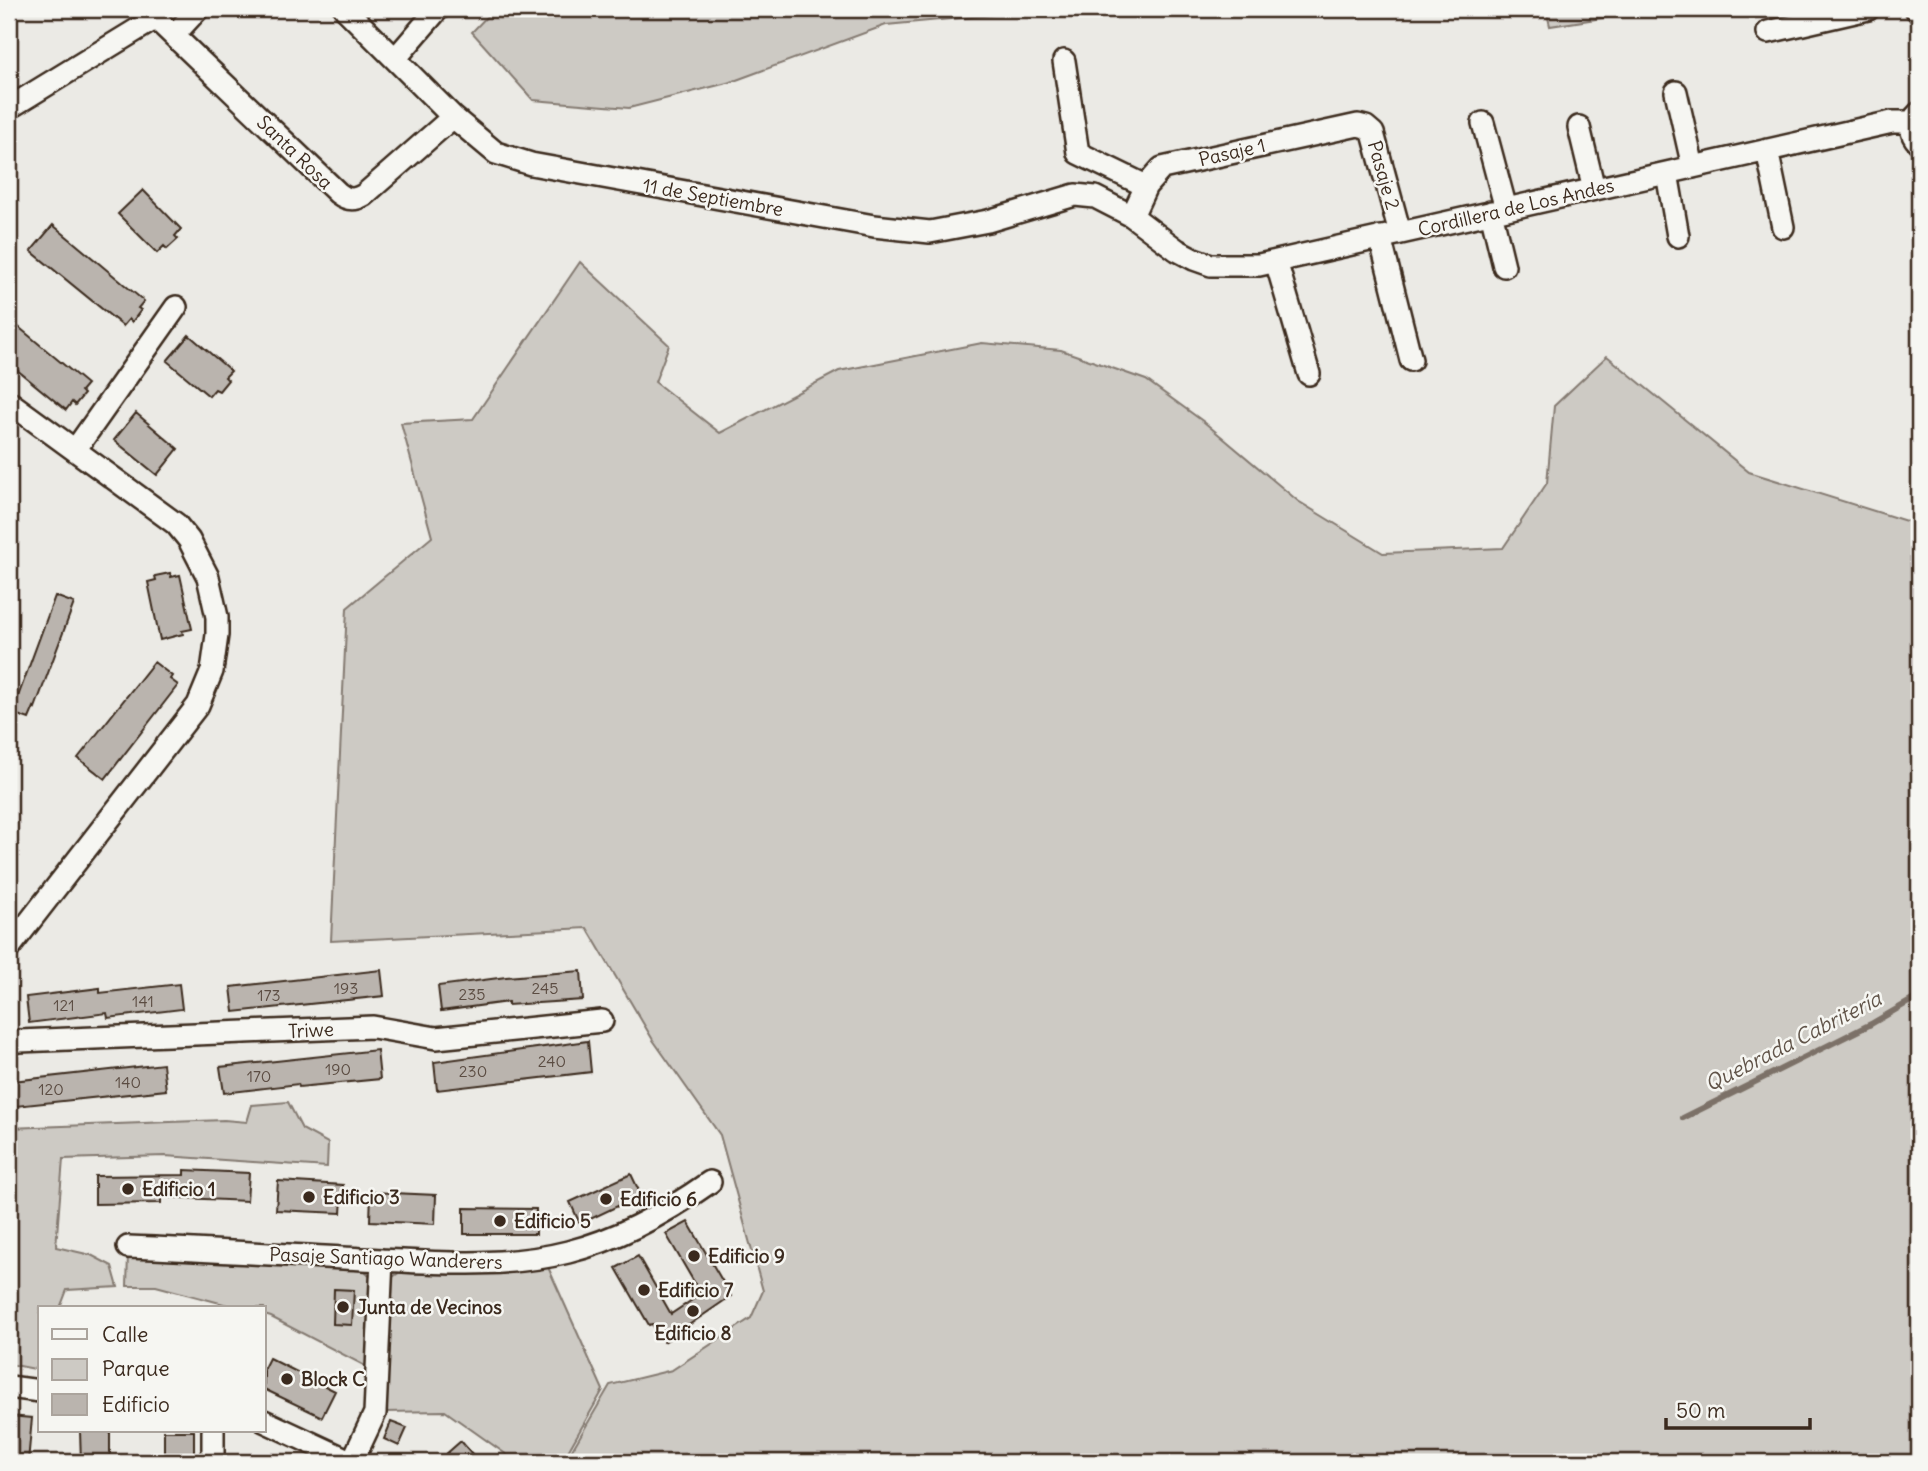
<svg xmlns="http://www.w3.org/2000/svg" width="1928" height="1471" font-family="Delius,sans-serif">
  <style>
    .green { fill: #cdcac4; stroke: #847a71; stroke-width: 2 }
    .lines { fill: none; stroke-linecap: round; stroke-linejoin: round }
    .stream { stroke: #7c7167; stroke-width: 6 }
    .building { fill: #bab4ae; stroke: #3b2a1e; stroke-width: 2 }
    .minor-casing { stroke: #3b2a1e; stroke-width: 26 }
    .minor { stroke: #f6f6f2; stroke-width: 21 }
    .poi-dot { fill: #3b2a1e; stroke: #f6f6f2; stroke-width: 2.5 }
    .labels { text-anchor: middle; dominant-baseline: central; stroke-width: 5; stroke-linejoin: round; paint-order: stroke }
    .number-label { font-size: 16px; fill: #5b4c42 }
    .street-label { font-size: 19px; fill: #3b2a1e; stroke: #f6f6f2 }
    .poi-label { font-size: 19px; font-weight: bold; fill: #3b2a1e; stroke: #f6f6f2; text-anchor: start }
    .water-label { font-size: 21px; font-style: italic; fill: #615449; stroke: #f6f6f2 }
  </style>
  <rect width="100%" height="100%" fill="#ebeae5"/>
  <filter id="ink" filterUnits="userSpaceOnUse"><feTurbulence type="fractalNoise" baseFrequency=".0143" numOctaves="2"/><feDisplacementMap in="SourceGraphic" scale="14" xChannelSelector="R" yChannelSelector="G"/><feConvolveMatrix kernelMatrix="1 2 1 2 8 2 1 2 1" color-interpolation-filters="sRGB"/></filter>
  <g filter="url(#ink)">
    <path class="green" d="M494 9H572L587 15 696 9H1047V10L886 25 731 82 629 108 533 100 472 32Z
      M1546 9H1660L1550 26Z
      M580 262 669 345 655 382 720 433 839 371 982 343 1061 350 1146 380 1204 422 1298 501 1383 553 1503 548 1547 483 1554 406 1607 356 1749 472 1919 525V1462H565L610 1385 672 1370 751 1318 763 1291 720 1135 653 1040 587 928 331 941 347 608 432 537 401 423 473 419Z
      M288 1102 302 1129 328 1143 327 1167 165 1156 63 1159 56 1247 91 1255 112 1266 118 1287 67 1290 60 1308H40V1370L9 1364V1128L224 1120 247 1122 252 1105Z
      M128 1254 361 1267 373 1279 369 1368 271 1317 264 1315V1308H239L156 1286H127Z
      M548 1267 603 1390 562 1462H517L445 1411 384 1412 390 1279 403 1270 507 1272Z"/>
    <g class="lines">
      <path class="stream" d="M1683 1118 1871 1024 1919 996"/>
    </g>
    <path class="building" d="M143 190 181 229 175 236 178 239 167 249 164 246 157 253 118 214Z
      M53 225 144 301 138 308 141 310 132 322 129 319 123 326 31 251Z
      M9 319 87 384 81 391 84 394 75 405 72 402 66 410 17 370 9 380Z
      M189 335 231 371 225 377 228 380 219 391 215 389 209 396 167 361Z
      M136 413 178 449 157 475 114 440Z
      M170 573 171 577 180 575 192 629 182 631 183 634 160 640 148 582 156 580 155 576Z
      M55 596 74 603 35 708 34 707 29 719 12 713Z
      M154 662 172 676 170 679 178 685 105 779 78 758Z
      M381 970 384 996 234 1012 231 987Z
      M581 971 583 1000 508 1005V1002L441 1011 438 986 506 977Z
      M179 984 182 1009 108 1018 107 1013 29 1023 26 997 100 988V993Z
      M588 1041 591 1072 437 1090 434 1062Z
      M377 1050 380 1079 299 1087 298 1084 224 1093 220 1067Z
      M163 1064 166 1090 16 1106 13 1081Z
      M184 1170 249 1173 247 1201 161 1197V1203L95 1204V1176L184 1175Z
      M631 1174 641 1195 580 1224 570 1202Z
      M278 1181 343 1185 341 1213 276 1210Z
      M371 1192 436 1195 435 1224 370 1221Z
      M464 1208 536 1209V1234H464Z
      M688 1222 731 1296 664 1342 652 1324 649 1325 616 1268 638 1256 671 1314 701 1294 666 1234Z
      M334 1289 354 1290 352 1325 333 1324Z
      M269 1358 335 1391 322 1417 264 1389V1368Z
      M9 1416 32 1418 28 1462H9Z
      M391 1422 407 1428 399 1446 384 1439Z
      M80 1431H110V1462H81Z
      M164 1431H194V1462H164Z
      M461 1441 479 1462H437Z"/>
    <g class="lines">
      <defs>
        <path id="minor" d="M146 9 338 193C347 200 354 201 364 195L453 117
          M345 9 453 117 496 153 531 164 874 226 930 232 988 221 1075 195 1095 197 1132 216 1177 250 1194 259 1211 265H1259L1892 122H1912
          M1916 9 1919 12
          M1768 32 1868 9
          M174 35 198 9
          M395 59 438 9
          M1064 61 1078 153 1146 186
          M1676 92 1693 167
          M9 108 156 18
          M1919 113C1909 122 1909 133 1919 143
          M1483 123 1506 209
          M1579 127 1594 189
          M1767 150 1783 227
          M1667 173 1678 236
          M1491 212 1504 266
          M1132 216 1146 186 1162 168 1358 125 1366 127 1373 133 1400 233
          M1380 237 1411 360
          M1276 261 1309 374
          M9 402 176 524 189 540 208 577 217 617V635L212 671 198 705 9 948
          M75 450 176 307
          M19 1041 373 1027 436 1038 602 1021
          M128 1247C206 1250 284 1255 362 1259 430 1262 502 1269 568 1252 620 1239 666 1213 710 1182
          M9 1387 40 1391
          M264 1421 352 1462
          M213 1462V1431
          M352 1462 375 1413 382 1260"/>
      </defs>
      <use href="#minor" class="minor-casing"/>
      <use href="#minor" class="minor"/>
    </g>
  </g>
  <g class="poi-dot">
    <circle cx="128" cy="1189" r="7"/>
    <circle cx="309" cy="1197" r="7"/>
    <circle cx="606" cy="1199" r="7"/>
    <circle cx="500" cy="1221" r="7"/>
    <circle cx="694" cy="1256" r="7"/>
    <circle cx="644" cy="1290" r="7"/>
    <circle cx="343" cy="1307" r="7"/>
    <circle cx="693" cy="1311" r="7"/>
    <circle cx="287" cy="1379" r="7"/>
  </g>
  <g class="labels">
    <g class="number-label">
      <text x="346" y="988">193</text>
      <text x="545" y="988">245</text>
      <text x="472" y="994">235</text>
      <text x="269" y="995">173</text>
      <text x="143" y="1001">141</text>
      <text x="64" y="1005">121</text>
      <text x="552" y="1061">240</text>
      <text x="338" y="1069">190</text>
      <text x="473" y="1071">230</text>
      <text x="259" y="1076">170</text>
      <text x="128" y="1082">140</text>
      <text x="51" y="1089">120</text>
    </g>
    <g class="street-label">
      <text transform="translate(295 152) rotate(44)">Santa Rosa</text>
      <text transform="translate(1232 152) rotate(-13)">Pasaje 1</text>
      <text transform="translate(1384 175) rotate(74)">Pasaje 2</text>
      <text transform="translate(713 197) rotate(10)">11 de Septiembre</text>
      <text transform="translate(1516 207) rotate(-13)">Cordillera de Los Andes</text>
      <text transform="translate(311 1030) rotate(-3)">Triwe</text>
      <text transform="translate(386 1258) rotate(2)">Pasaje Santiago Wanderers</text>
    </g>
    <g class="poi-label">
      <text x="142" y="1189">Edificio 1</text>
      <text x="323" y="1197">Edificio 3</text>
      <text x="620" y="1199">Edificio 6</text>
      <text x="514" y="1221">Edificio 5</text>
      <text x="708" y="1256">Edificio 9</text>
      <text x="658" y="1290">Edificio 7</text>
      <text x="357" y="1307">Junta de Vecinos</text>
      <text x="693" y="1333" text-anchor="middle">Edificio 8</text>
      <text x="301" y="1379">Block C</text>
    </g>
    <g class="water-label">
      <text transform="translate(1793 1041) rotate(-27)">Quebrada Cabritería</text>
    </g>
  </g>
  <rect width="1928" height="1471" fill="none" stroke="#f6f6f2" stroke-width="35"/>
  <rect x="18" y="18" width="1893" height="1436" fill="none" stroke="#3b2a1e" stroke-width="2.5" filter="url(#ink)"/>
  <rect x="38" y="1306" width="228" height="126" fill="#f6f6f2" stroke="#aba49d" stroke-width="2"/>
  <rect x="52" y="1329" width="35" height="10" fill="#f6f6f2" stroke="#aba49d" stroke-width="2"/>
  <text x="102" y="1342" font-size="21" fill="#3b2a1e">Calle</text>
  <rect x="52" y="1359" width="35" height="21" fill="#cdcac4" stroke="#aba49d" stroke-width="2"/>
  <text x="102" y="1376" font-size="21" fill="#3b2a1e">Parque</text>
  <rect x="52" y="1394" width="35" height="21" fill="#bab4ae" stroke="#aba49d" stroke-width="2"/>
  <text x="102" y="1412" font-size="21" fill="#3b2a1e">Edificio</text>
  <path d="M1666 1418v10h144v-10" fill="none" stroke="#3b2a1e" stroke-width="3.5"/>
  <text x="1676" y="1418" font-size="21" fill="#3b2a1e" stroke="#f6f6f2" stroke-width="5" paint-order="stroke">50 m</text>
</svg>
